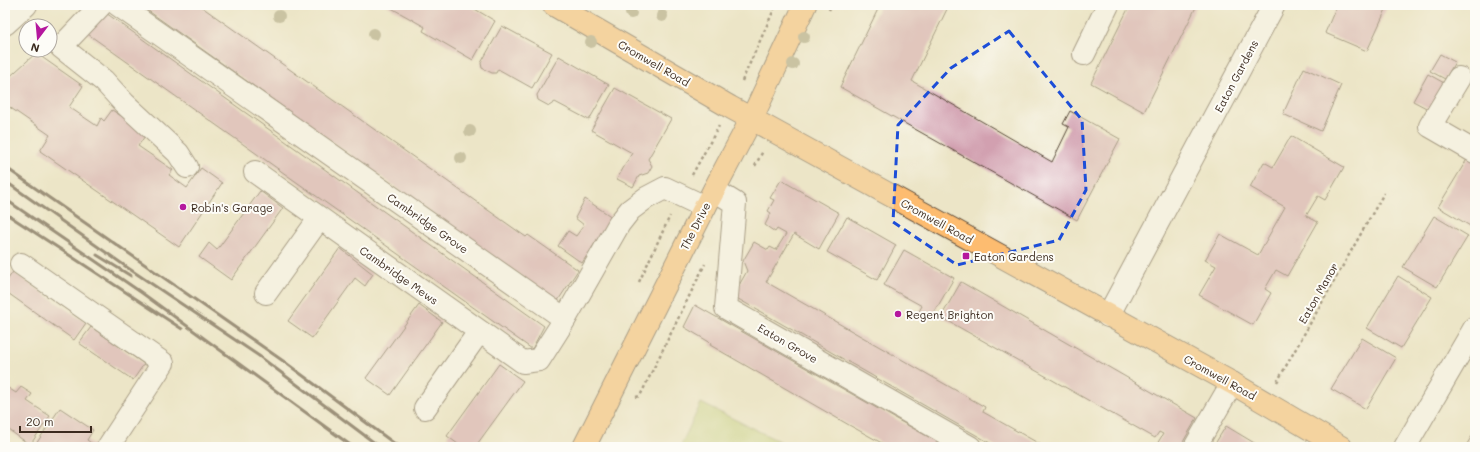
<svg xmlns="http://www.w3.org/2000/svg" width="1480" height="452" font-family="Mali,sans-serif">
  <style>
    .green { fill: #b8c96c; stroke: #7a7a45 }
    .building { fill: #d2a0b0 }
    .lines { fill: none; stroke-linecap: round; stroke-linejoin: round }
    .minor-casing { stroke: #564637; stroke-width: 24 }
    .major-casing { stroke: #564637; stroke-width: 24 }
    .path { stroke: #564637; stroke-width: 2.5; stroke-dasharray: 3 3; stroke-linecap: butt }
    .minor { stroke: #fff; stroke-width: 22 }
    .major { stroke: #fdbc70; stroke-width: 22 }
    .rail { stroke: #3b2a1e; stroke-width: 3 }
    .tree { fill: #9f9977 }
    .marked { fill: none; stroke: #1d4ed8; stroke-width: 3; stroke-dasharray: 8 5; stroke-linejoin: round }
    .poi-dot { fill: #b5179e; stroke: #fdfcf7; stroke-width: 1.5 }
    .labels { text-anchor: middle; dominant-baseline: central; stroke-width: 4; stroke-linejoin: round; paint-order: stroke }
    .street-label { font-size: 11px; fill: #3b2a1e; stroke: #fdfcf7 }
    .poi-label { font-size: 11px; fill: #3b2a1e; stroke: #fdfcf7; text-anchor: start }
  </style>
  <rect width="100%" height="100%" fill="#fdfcf7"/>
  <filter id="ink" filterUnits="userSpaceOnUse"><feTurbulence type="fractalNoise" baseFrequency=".025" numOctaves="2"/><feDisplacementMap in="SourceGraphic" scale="8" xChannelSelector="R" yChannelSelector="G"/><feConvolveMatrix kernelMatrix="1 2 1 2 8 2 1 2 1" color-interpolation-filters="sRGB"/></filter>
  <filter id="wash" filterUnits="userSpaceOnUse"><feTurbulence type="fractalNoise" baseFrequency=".012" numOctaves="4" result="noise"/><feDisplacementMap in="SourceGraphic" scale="16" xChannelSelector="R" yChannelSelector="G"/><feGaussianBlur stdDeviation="0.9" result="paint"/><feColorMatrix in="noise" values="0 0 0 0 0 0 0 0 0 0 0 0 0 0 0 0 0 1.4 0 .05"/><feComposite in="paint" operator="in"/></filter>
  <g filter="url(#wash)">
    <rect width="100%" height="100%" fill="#ece5c7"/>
    <path class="green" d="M701 403 791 447H680Z"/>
    <g id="blocks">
      <path class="building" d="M140 5H199L478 203 526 237 528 235 578 270 557 302Z
        M386 5H468L495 21 473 60 423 31 425 27Z
        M880 5H949L912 81 1052 162 1069 127 1063 124 1070 111 1120 139 1077 220 840 87Z
        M1130 5H1197L1144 112 1091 83Z
        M1337 5H1388L1367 51 1325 33Z
        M106 13 544 326 532 349 85 32Z
        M502 26 552 53 532 88 498 69 496 73H492L482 68 481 63Z
        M36 53 83 86 69 107 97 126 101 118 104 121 112 110 147 133 138 146 173 170 169 175 187 188 201 168 222 183 179 247 40 151 50 135 5 104V81Z
        M1440 54 1455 62 1445 79 1430 71Z
        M559 56 609 85 589 120 555 102 549 106 538 100 537 95Z
        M1304 68 1341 85 1321 131 1283 114Z
        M1428 74 1444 83 1430 110 1413 101Z
        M615 88 671 119 648 159 652 166 648 173 639 176 633 187 617 179 632 153 591 130Z
        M1291 136 1344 167 1325 200 1318 196 1306 216 1318 222 1287 276 1276 270 1265 289 1271 293 1253 325 1199 295 1216 266 1205 260 1220 234 1258 255 1285 207 1250 187 1264 162 1273 167Z
        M1469 156 1475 159V223L1472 227 1438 207Z
        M781 180 839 213 819 249 794 234 766 282 985 407 983 412 1045 447H997L733 296 747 271 743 261 754 242 768 250 770 247 776 250 786 234 777 229 775 232 765 225 771 213 768 211 774 200 770 198Z
        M260 191 283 208 231 280 199 257 209 243 217 250Z
        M585 199 612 217 582 263 558 246 568 231 576 236 584 225 575 218Z
        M1434 216 1468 236 1437 287 1403 267Z
        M847 217 896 245 877 280 827 252Z
        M340 248 373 274 365 286 355 278 312 338 288 321Z
        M904 250 954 278 930 320 918 313 922 306 884 285Z
        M13 272 86 323 74 340 5 291V283Z
        M1398 276 1432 297 1401 348 1367 328Z
        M961 282 1197 418 1180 447H1162L1157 444 1163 434 1159 432 1155 438 941 317Z
        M419 305 442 322 390 395 366 378Z
        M695 305 896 419 947 447H889L849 425 710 345 711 343 684 327Z
        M91 327 144 364 133 380 79 343Z
        M1362 338 1396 358 1366 409 1331 389Z
        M499 364 523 381 475 447H462L447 436Z
        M5 386 16 393 21 387 32 394 27 401 50 416 30 445 5 427Z
        M60 408 93 430 87 440 97 447H34Z
        M1226 426 1261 447H1213Z
        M1475 430V447H1465L1472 436Z"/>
    </g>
  </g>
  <g filter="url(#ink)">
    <use href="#blocks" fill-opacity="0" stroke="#564637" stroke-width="1"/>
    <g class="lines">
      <defs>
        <path id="minor" d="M101 5 61 47 104 81 124 103 178 153 187 167
          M118 5 565 319 619 224 630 210 646 198 665 188 705 207
          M5 24 26 5
          M1084 54 1108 5
          M1459 78 1430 126 1475 152
          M255 172 523 362 539 360 565 319
          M714 190 735 203 726 308 970 447
          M21 264 163 363 108 447
          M266 293 319 219
          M1108 316 1274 5
          M425 408 479 332
          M1195 447 1232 383
          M1405 447 1475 327"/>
        <path id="major" d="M554 5 730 107 1232 383 1341 447
          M584 447 705 207 752 118 805 5"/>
      </defs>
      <use href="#minor" class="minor-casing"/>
      <use href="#major" class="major-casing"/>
      <path class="path" d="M1441 5 1446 8 1448 5
        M829 10 831 5
        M742 81 776 5
        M755 166 763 151
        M692 175 719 126
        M639 282 670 216
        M1277 382 1384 193
        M636 397 640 396 705 264"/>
      <use href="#minor" class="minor"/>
      <use href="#major" class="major"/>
      <path class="rail" d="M5 167 286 363 399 447
        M5 181 128 268 259 356 380 447
        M5 199 142 293 353 447
        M5 213 182 329
        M97 255 131 276"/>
    </g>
    <g class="tree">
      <circle cx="631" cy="13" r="6"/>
      <circle cx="279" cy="16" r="6"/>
      <circle cx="662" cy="16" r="6"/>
      <circle cx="374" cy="34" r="6"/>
      <circle cx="804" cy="37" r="6"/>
      <circle cx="591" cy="42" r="6"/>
      <circle cx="793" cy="64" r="6"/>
      <circle cx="470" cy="131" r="6"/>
      <circle cx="461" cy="158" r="6"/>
    </g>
  </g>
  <path d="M0 0H1480V452H0ZM1009 31 1082 120 1086 190 1059 240 957 265 893 222 898 125 951 68Z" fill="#ece5c7" fill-opacity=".55" fill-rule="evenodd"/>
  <path class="marked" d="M1009 31 1082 120 1086 190 1059 240 957 265 893 222 898 125 951 68Z"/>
  <g class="poi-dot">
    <circle cx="183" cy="207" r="4"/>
    <rect x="962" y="252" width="8" height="8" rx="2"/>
    <circle cx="898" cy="314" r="4"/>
  </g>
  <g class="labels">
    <g class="street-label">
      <text transform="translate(654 63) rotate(30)">Cromwell Road</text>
      <text transform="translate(1236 76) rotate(-62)">Eaton Gardens</text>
      <text transform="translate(937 221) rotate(29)">Cromwell Road</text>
      <text transform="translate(428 223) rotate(35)">Cambridge Grove</text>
      <text transform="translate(695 226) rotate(-63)">The Drive</text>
      <text transform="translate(399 275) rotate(35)">Cambridge Mews</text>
      <text transform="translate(1318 293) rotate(-60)">Eaton Manor</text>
      <text transform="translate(788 343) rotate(30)">Eaton Grove</text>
      <text transform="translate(1220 377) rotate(29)">Cromwell Road</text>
    </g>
    <g class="poi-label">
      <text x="191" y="207">Robin's Garage</text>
      <text x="974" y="256">Eaton Gardens</text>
      <text x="906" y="314">Regent Brighton</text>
    </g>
  </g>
  <rect width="1480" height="452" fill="none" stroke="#fdfcf7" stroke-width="20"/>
  <g transform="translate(38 38) rotate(196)"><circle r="19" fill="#fdfcf7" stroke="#afa8a0"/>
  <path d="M0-3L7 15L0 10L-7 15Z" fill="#b5179e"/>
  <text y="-6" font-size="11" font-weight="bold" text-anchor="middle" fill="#3b2a1e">N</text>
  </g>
  <path d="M20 426v6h71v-6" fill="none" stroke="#3b2a1e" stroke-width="2"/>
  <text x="26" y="426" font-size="12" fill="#3b2a1e" stroke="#fdfcf7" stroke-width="3" paint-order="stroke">20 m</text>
</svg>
